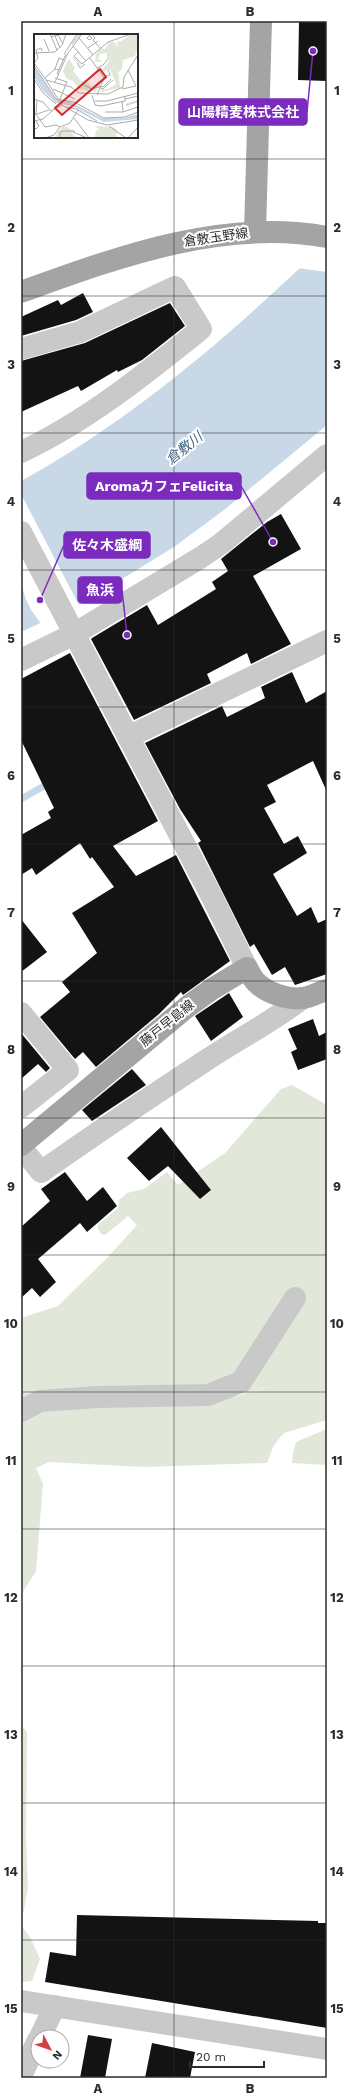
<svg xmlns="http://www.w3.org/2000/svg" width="348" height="2099" font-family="'Work Sans','Noto Sans JP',sans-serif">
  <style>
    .green { fill: #e1e8da }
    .water { fill: #c8d8e6 }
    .pier { fill: #fff }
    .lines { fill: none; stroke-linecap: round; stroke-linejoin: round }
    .stream { stroke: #c8d8e6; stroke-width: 7 }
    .building { fill: #131313 }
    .minor { stroke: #c9c9c9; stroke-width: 22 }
    .major { stroke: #a4a4a4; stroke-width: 22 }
    .grid { fill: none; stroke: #2c2c2c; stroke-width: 1; stroke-opacity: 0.55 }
    .labels { text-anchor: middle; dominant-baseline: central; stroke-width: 4; stroke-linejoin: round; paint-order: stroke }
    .street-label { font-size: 13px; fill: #2c2c2c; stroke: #fff }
    .water-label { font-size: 14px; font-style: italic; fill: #436684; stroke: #fff }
    .inset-river { fill: none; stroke: #c8d8e6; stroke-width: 2 }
    .inset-road { fill: none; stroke: #ababab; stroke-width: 1 }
    .view { fill: #d62828; fill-opacity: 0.15; stroke: #d62828; stroke-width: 2 }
    .inset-edge { fill: none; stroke: #2c2c2c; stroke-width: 2 }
    .leader { fill: none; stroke: #7b2cbf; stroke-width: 1.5 }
    .callout-dot { fill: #7b2cbf; stroke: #fff; stroke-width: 1.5 }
    .callout { fill: #7b2cbf; stroke: #7b2cbf; stroke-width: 1.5 }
    .callout-label { font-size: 14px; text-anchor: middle; font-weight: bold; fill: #fff }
    .neatline { fill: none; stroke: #2c2c2c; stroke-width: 1.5 }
    .grid-label { font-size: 13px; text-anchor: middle; font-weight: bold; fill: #2c2c2c }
  </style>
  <rect width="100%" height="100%" fill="#fff"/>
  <path class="green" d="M292 1085 327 1105V1420L284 1433 274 1445 267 1463 144 1467 49 1462 36 1468 43 1484 36 1571 21 1595V1418L42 1408 208 1404 276 1385 245 1393 205 1389 21 1404V1318L58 1306 108 1257 137 1225 128 1216 105 1235 101 1234 98 1229V1225L118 1208 119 1200 127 1193 144 1189 167 1172 178 1185 225 1153 281 1089Z
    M327 1429V1465L292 1463 293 1453 296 1442Z
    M21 1725 27 1732 26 1839 28 1888 21 1925 30 1937 40 1959 32 1981 22 1982H21Z"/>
  <path class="water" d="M327 242V425L224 510 174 547 81 604 21 632V481C134 419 235 331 327 242Z"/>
  <path class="pier" d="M326 240H327V272L297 268Z
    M21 494 80 607 42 625 31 610 25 597 21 582Z"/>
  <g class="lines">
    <path class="stream" d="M21 799 51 782"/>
  </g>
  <path class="building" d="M299 21H327V81L298 80Z
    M83 293 93 312 76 320 21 336V317L58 300 61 305Z
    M170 303 185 326 142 360 118 372 117 370 81 391 78 386 21 412V361L85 343Z
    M281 514 301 549 253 576 291 644 251 664 247 653 207 674 211 683 134 720 91 639 92 638 147 605 158 625 216 589 212 582 228 571 221 559 267 522Z
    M70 653 158 821 113 846 136 876 176 855 230 961 183 995 181 992 159 1014 96 1067 83 1052 75 1059 40 1017 70 992 62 982 97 953 72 913 114 887 92 857 90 859 80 843 36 875 32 868 21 875V835L51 818 48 812 54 808 21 740V679Z
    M292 672 306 703 327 691V792L313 761 267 785 276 802 264 808 284 844 298 836 307 853 273 874 297 916 311 907 318 923 327 919V974L295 985 285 967 272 975 254 944 250 947 198 843 201 841 180 809 145 743 222 706 227 717 265 698 261 687Z
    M21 919 47 952 21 972Z
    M229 993 243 1017 211 1041 195 1016Z
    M313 1019 319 1036 327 1032V1059L298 1070 291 1052 297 1049 288 1029Z
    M21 1033 50 1068 46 1072 38 1064 21 1079Z
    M132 1069 146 1085 92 1121 82 1110Z
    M161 1127 211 1190 200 1199 168 1166 149 1181 127 1158Z
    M65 1172 87 1201 103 1187 117 1206 87 1232 80 1223 38 1259 56 1282 40 1297 32 1288 21 1298V1227L50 1201 41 1189Z
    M77 1915 318 1921V1923H327V2028L45 1982 50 1952 76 1956Z
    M88 2035 112 2039 105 2078H80Z
    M152 2043 195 2052 190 2078H145Z"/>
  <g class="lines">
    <path class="minor" d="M21 349 80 332 175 287 201 329C145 374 87 421 21 452
      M21 532 212 897 247 968
      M21 660 74 634 200 558 222 543 327 455
      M128 737 327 641
      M21 1013 68 1070 21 1107
      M21 1147 41 1172C95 1134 150 1097 205 1061 238 1039 272 1022 303 998
      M21 1411 40 1401 98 1397 208 1395 241 1382 295 1298
      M21 2001 327 2049
      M40 2037 55 2006
      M21 2076 38 2040"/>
    <path class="major" d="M255 232 261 21
      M21 292C118 257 222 218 327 237
      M21 1145 187 1007 212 989 247 968C250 973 252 978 256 982 266 993 288 1000 303 998 311 997 319 992 327 990"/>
  </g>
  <path class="grid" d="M174 21V2078M21 159H327M21 296H327M21 433H327M21 570H327M21 707H327M21 844H327M21 981H327M21 1118H327M21 1255H327M21 1392H327M21 1529H327M21 1666H327M21 1803H327M21 1940H327"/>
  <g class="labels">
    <g class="street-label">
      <text transform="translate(216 237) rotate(-8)">倉敷玉野線</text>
      <text transform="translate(167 1023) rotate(-39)">藤戸早島線</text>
    </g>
    <g class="water-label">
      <text transform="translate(184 448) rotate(-39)">倉敷川</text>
    </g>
  </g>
  <g transform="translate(34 34)">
    <rect width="104" height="104" fill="#fff"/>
    <path d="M97 0H103L104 14 101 22 89 26 88 35 83 39 85 40 86 54 67 58 66 56 74 55 82 50 76 35 70 38 68 36 76 26 73 25V19L66 20 64 24 68 28H61L62 20 67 14 71 15 75 8H80L84 13 83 7 86 8ZM40 23 46 29 47 32 38 24 36 26 41 35 39 37 47 47 51 46 58 53 69 44 62 58 45 55 39 47 33 45 29 37 34 26ZM30 92 40 97 38 100 42 103 52 104H21L24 97ZM61 92 78 93 83 96 84 100 81 99 84 104H61L62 96 66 97Z" fill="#e1e8da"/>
    <path d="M0 33 22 65 34 67 68 84H90L104 80V85L70 88 38 72 22 69 9 57 0 43Z" fill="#c8d8e6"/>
    <path class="inset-river" d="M38 10 46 0M92 71 104 67"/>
    <path class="inset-road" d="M16 0 23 16M54 0 58 4 55 6 53 4 55 2M58 0 61 4 59 6 67 15M21 2 26 14M17 3 24 1 29 10M45 4 59 21M10 5 15 17M39 12 52 27M54 14 64 7M44 18 40 22 48 30 74 8 97 0M0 19 21 18 28 11 32 0M30 20 43 0M56 24 70 44 63 61M0 29 4 24 2 16 7 14 8 17M0 29 12 46M43 29 46 34 51 30M0 32 22 65 40 68 70 84 91 83 104 78M63 34 69 31 74 25M25 36 21 35 25 24 30 26M94 36 102 52M23 40 32 20M69 43 76 41 74 36M11 44 21 35M21 44 33 48 26 65M0 45 9 59 22 70M12 46 37 53 45 59 74 60 89 53 90 43 104 21M12 46 28 71 54 86 73 91 104 86M21 48 34 19 48 0M50 51 58 55 64 53M65 52 69 53 77 45M64 53 69 55 79 46M19 55 41 65M88 55 102 52M58 61 61 71 67 72 91 67V62M0 65 9 68 17 77 28 71M91 65 104 62M3 66 2 80 11 93 22 91 26 93 36 89 44 76M61 67H73L104 59M88 67 89 78 104 73M32 73 42 75 63 87M71 78H89M0 81 15 76M40 84 55 104M0 87 9 85 18 77M75 92 92 104M0 93 2 95 5 92 2 87M39 98 53 104M26 103V98L30 97H41M11 104 20 101 26 93M94 104 104 93"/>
    <path class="view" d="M66 35 72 43 28 81 21 74Z"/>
    <rect width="104" height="104" class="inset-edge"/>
  </g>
  <path class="leader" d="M313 51L307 112M273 542L241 486M40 600L64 545M127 635L122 590"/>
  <g class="callout-dot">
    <circle cx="313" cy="51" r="4"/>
    <circle cx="273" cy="542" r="4"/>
    <circle cx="40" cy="600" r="4"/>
    <circle cx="127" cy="635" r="4"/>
  </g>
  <g class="callout">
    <rect x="179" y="99" width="128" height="26" rx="4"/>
    <rect x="87" y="473" width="154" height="26" rx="4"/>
    <rect x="64" y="532" width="86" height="26" rx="4"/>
    <rect x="78" y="577" width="44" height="26" rx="4"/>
  </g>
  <g class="callout-label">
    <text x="243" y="117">山陽精麦株式会社</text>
    <text x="164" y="491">AromaカフェFelicita</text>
    <text x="107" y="550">佐々木盛綱</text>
    <text x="100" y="595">魚浜</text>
  </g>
  <rect width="348" height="2099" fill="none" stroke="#ffffff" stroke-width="44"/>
  <g transform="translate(50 2049) rotate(131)"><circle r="19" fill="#ffffff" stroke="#ababab"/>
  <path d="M0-3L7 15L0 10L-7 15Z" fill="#d13f3f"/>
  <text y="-6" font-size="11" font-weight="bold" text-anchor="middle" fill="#2c2c2c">N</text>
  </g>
  <path d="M190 2061v6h74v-6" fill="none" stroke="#2c2c2c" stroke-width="2"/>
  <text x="196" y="2061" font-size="12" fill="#2c2c2c" stroke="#ffffff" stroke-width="3" paint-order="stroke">20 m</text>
  <rect x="22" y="22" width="304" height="2055" class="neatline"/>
  <g class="grid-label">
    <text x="98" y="16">A</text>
    <text x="250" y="16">B</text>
    <text x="11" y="95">1</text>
    <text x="337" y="95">1</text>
    <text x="11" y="232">2</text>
    <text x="337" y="232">2</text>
    <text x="11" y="369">3</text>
    <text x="337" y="369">3</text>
    <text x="11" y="506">4</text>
    <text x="337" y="506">4</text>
    <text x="11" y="643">5</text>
    <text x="337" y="643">5</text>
    <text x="11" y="780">6</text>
    <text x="337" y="780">6</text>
    <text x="11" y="917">7</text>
    <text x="337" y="917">7</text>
    <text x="11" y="1054">8</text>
    <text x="337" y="1054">8</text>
    <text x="11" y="1191">9</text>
    <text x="337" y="1191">9</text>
    <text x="11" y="1328">10</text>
    <text x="337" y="1328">10</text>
    <text x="11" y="1465">11</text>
    <text x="337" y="1465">11</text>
    <text x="11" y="1602">12</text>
    <text x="337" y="1602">12</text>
    <text x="11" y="1739">13</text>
    <text x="337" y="1739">13</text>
    <text x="11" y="1876">14</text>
    <text x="337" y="1876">14</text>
    <text x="11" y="2013">15</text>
    <text x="337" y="2013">15</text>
    <text x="98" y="2093">A</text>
    <text x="250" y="2093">B</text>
  </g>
</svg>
